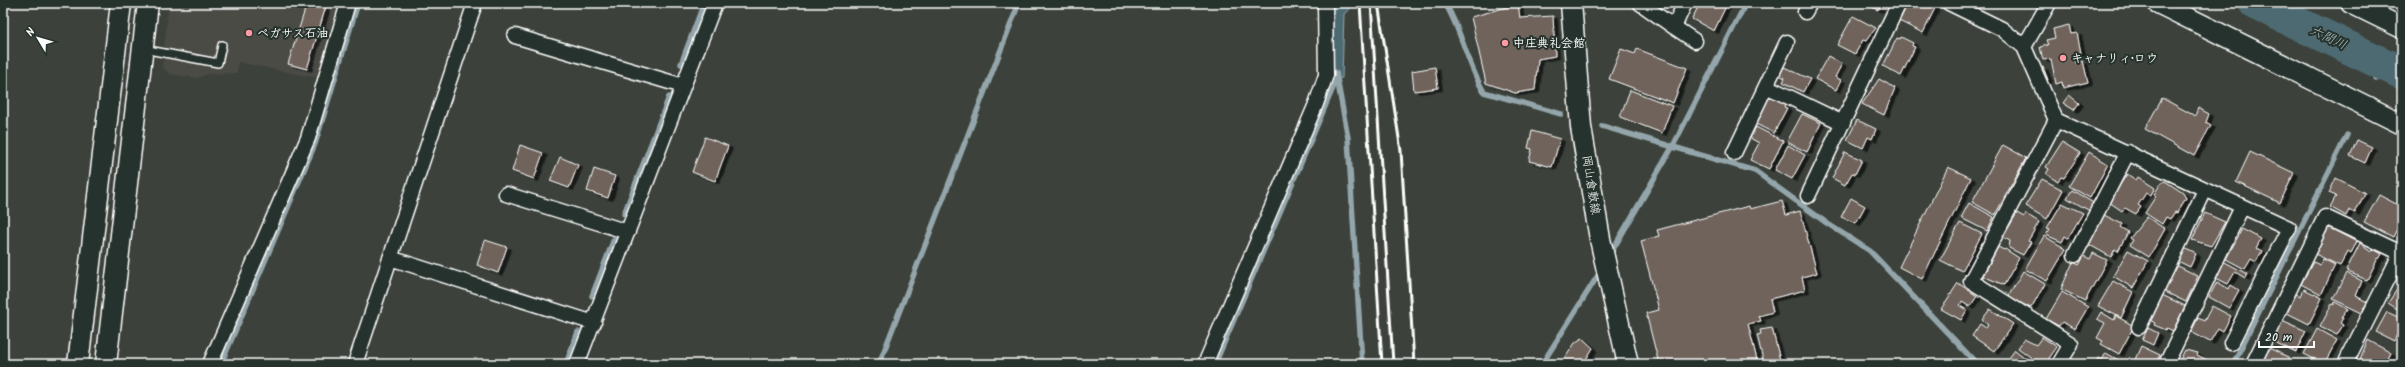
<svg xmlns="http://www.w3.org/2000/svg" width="2405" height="367" font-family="Kalam,'Klee One',sans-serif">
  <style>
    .built { fill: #4c4c45 }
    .water { fill: #4d6b73; stroke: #94a6ab }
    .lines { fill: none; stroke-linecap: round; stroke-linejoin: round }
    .stream { stroke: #94a6ab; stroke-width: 5.5 }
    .river { stroke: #4d6b73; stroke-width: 33 }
    .building { fill: #70645b; stroke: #fff; filter: url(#shadow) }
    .lane-casing { stroke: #fff; stroke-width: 10 }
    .street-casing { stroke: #fff; stroke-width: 17 }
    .secondary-casing { stroke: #fff; stroke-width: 23 }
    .lane { stroke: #26332d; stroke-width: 7 }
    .street { stroke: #26332d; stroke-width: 14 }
    .secondary { stroke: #26332d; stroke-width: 20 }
    .rail { stroke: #fff; stroke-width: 3 }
    .poi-dot { fill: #ff9aa2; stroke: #26332d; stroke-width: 1.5 }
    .labels { text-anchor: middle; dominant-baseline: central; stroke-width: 4; stroke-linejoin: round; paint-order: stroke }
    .poi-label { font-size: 12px; font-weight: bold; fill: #fff; stroke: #26332d; text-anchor: start }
    .street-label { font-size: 12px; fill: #fff; stroke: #26332d }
    .water-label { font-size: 13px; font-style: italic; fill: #afbcc0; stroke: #26332d }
  </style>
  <defs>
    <filter id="shadow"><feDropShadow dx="4.5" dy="2.5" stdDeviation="0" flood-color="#0009"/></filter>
  </defs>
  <rect width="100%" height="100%" fill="#3c423b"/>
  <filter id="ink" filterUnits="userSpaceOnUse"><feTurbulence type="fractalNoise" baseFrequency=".025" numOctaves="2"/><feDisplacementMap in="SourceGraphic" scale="8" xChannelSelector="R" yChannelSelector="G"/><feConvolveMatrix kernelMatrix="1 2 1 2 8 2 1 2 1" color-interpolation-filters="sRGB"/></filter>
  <g filter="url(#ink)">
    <path class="built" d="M169 3H341L318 78 238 62 237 73 207 74 197 78 170 74 162 67Z"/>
    <path class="water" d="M1332 3H1351L1352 7 1344 14 1342 78 1332 80Z"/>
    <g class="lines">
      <path class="stream" d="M1445 3C1462 31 1467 64 1484 92L1561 114
        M681 64 704 3
        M1336 73 1348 138 1362 364
        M2376 78 2383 64
        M1602 126 1755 171 1828 224 1870 251 1977 364
        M624 214 669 97
        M1609 256 1673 146 1746 3
        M592 296 614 239
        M221 364 315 144 358 3
        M566 364 578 332
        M879 364 1019 3
        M1215 364 1336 81
        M1542 364 1602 269
        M2233 364 2347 135"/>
      <path class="river" d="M2255 3 2402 73"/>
    </g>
    <path class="building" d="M307 3H327L307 69 288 64Z
      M1700 3 1727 4 1714 31 1692 19Z
      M1864 3H1882L1878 10Z
      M1908 3H1924L1935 8 1923 33 1899 21Z
      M1518 4 1520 18 1553 16 1555 56 1538 59 1535 90 1515 93 1486 83 1471 17Z
      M1853 16 1876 28 1866 41 1863 40 1855 54 1837 45Z
      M2069 25 2071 34 2077 33 2081 53 2074 55 2076 63 2083 61 2088 82 2063 88 2062 82 2056 84 2051 59 2043 60 2040 47 2048 45 2046 40 2055 38 2053 29Z
      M1901 37 1913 43 1912 46 1915 47 1901 76 1883 66 1897 38 1900 39Z
      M1621 49 1635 54 1637 49 1687 68 1673 103 1609 79Z
      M1828 56 1842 64 1835 77 1841 80 1836 90 1815 79Z
      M1435 67 1438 88 1414 91 1412 71Z
      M1784 67 1810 79 1803 92 1783 82 1785 78 1779 75Z
      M2043 67 2048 80 2041 82 2036 70Z
      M1879 79 1895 88 1884 115 1862 104Z
      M1630 90 1672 106 1662 133 1620 117Z
      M2069 95 2079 103 2074 110 2063 103Z
      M1771 96 1786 104 1784 107 1787 108 1774 133 1754 123 1767 98 1769 99Z
      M2162 98 2195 116 2198 108 2209 114 2206 122 2211 125 2194 156 2145 129Z
      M1802 114 1821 123 1807 152 1787 142Z
      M1857 120 1876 129 1872 139 1868 137 1863 148 1847 140Z
      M1756 127 1783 141 1769 169 1750 160 1759 143 1750 138Z
      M1532 131 1560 139 1552 167 1529 161 1532 149 1528 148Z
      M705 137 728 146 715 181 692 172Z
      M2357 140 2372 147 2365 163 2350 156Z
      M2062 142 2080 153 2064 178 2061 177 2058 181 2046 174 2049 169 2046 167Z
      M520 145 543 153 534 179 512 171Z
      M1788 145 1805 155 1792 179 1775 170Z
      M2003 145 2026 158 1995 215 1972 202Z
      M1845 152 1862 160 1855 174 1852 173 1845 185 1832 178Z
      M2089 152 2108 164 2090 198 2069 186Z
      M2250 152 2294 173 2280 203 2236 182Z
      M560 157 578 165 569 188 550 181Z
      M1948 167 1971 178 1922 279 1899 267Z
      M594 169 615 176 608 198 587 191Z
      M2127 174 2136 180 2138 177 2155 188 2150 196 2146 193 2138 205 2141 207 2136 214 2125 208 2122 211 2109 202Z
      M2336 178 2365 193 2355 213 2349 210 2346 216 2330 207 2336 196 2329 193Z
      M2042 179 2063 190 2047 219 2025 206Z
      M2165 181 2183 193 2186 198 2177 213 2175 212 2170 219 2166 217 2162 224 2145 213 2156 196 2154 194 2162 182Z
      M2072 190 2095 204 2090 211 2067 198Z
      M2379 195 2402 207V219L2393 237 2364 222Z
      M1851 198 1865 206 1856 223 1841 217Z
      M1782 201 1786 215 1800 211 1817 273 1802 277 1805 290 1770 299 1773 312 1759 316 1761 321 1748 324 1758 364H1659L1646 313 1659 310 1641 241 1659 236 1657 230 1749 206 1750 209Z
      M1969 203 1994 217 1987 231 1961 218Z
      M2062 203 2083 213 2068 238 2065 236 2062 242 2046 235 2050 229 2047 228Z
      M2017 213 2024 217 2026 214 2039 222 2028 241 2031 242 2023 255 2009 248 2010 241 2003 237Z
      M2205 213 2225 222 2211 246 2192 240Z
      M2104 215 2122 224 2120 227 2128 232 2118 251 2115 249 2111 257 2088 244Z
      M2147 217 2165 229 2149 257 2130 245 2133 240 2130 238Z
      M1960 223 1982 234 1962 271 1940 260Z
      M2326 226 2357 242 2351 253 2348 251 2340 266 2313 253Z
      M2242 229 2261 239 2256 248 2262 251 2256 262 2251 259 2245 269 2226 259Z
      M2044 236 2066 249 2047 281 2025 269Z
      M485 240 507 247 498 273 477 265Z
      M2360 243 2371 251 2373 249 2382 254 2379 259 2378 258 2367 280 2346 271Z
      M1998 247 2004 250 2005 249 2019 258 2004 285 1983 276Z
      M2184 248 2196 254 2190 267 2178 261Z
      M2128 250 2148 261 2133 288 2113 276Z
      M2093 253 2107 260 2085 301 2061 289 2073 262 2079 265 2084 256 2090 259Z
      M2323 259 2335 265 2321 295 2301 284 2313 262 2320 265Z
      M2223 261 2247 274 2245 278 2235 272 2228 284 2214 277Z
      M2176 265 2198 276 2186 302 2163 291Z
      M2023 271 2045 284 2031 308 2008 297Z
      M2346 273 2362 281 2356 296 2367 302 2362 313 2333 299Z
      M2113 281 2133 292 2121 318 2098 306Z
      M2217 282 2229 289 2231 285 2239 290 2229 308 2209 297Z
      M2402 282V312L2388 303Z
      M1958 283 1977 296 1970 307 1962 302 1960 306 1967 310 1961 320 1941 309Z
      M2304 289 2322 298 2309 324 2287 313 2296 294 2301 296Z
      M2062 292 2088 307 2075 329 2062 322 2059 326 2046 319Z
      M2162 295 2185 306 2173 331 2167 328 2166 330 2154 325 2155 323 2150 320Z
      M2335 302 2348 309 2341 318H2343L2340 323 2343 325 2337 335 2320 327 2332 304 2334 305Z
      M2212 306 2231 316 2223 331 2218 328 2210 342 2191 332 2198 318 2204 321Z
      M1990 309 2013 324 1994 351 1972 336 1980 324 1986 328 1988 325 1982 320Z
      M2101 312 2114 320 2116 316 2134 326 2119 354 2101 344 2103 341 2097 338 2105 323 2097 319Z
      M2387 312 2402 319V324L2394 341 2376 332Z
      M2282 320 2306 331 2296 352 2274 342Z
      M1772 328 1781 364H1764L1757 335 1761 334 1760 330Z
      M2148 328 2158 333 2153 345 2142 340Z
      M2317 329 2337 340 2324 364 2304 354Z
      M2042 337 2057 347 2045 364H2040L2018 348 2024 339 2036 345Z
      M1582 338 1593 348 1583 364H1561L1575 343Z
      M2368 340 2391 353 2385 364H2369L2360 359Z
      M2141 346 2160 355 2155 364H2133Z
      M2267 347 2290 358 2287 364H2258Z
      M2015 350 2033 364H2012L2014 361 2009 358Z
      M2185 350 2198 353 2197 355 2207 360 2205 364H2178Z
      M2106 353 2125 364H2095L2098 358 2102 360Z"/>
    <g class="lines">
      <defs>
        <path id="lane" d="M143 49 218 63 222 45"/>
        <path id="street" d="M1640 3 1674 27 1685 3
          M1949 3 2002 29 2024 47
          M2049 3 2024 47 2056 120 2289 228 2231 343
          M1805 12 1810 3
          M1674 27 1695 41
          M515 36 683 86
          M1766 86 1843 123
          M2056 120 1971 281 2071 344 2059 364
          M1734 153 1787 42
          M506 194 628 232
          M1808 196 1899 3
          M2075 255 2128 152
          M390 258 594 323
          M2139 327 2205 190
          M210 364 308 138 348 3
          M355 364 475 3
          M577 364 715 3
          M1205 364 1316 104 1326 75 1325 3
          M2166 364 2242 207
          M2253 364 2325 217 2401 253 2345 364"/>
        <path id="secondary" d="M1571 3 1581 127 1600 239 1628 364
          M2158 3 2402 124
          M2351 3 2402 28
          M78 364 121 3
          M106 364 148 3"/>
      </defs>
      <use href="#lane" class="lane-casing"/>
      <use href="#street" class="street-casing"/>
      <use href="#secondary" class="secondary-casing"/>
      <use href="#lane" class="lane"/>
      <use href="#street" class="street"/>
      <use href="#secondary" class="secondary"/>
      <path class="rail" d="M1360 3 1382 364
        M1371 3 1393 364
        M1378 3 1401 151 1414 364"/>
    </g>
  </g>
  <g class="poi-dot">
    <circle cx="249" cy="33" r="4"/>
    <circle cx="1505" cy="43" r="4"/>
    <circle cx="2063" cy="58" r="4"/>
  </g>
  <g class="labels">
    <g class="poi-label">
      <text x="257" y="33">ペガサス石油</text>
      <text x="1513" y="43">中庄典礼会館</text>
      <text x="2071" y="58">キャナリィ·ロウ</text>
    </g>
    <g class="street-label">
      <text transform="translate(1591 185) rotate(81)">岡山倉敷線</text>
    </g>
    <g class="water-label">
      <text transform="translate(2328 38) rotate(25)">六間川</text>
    </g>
  </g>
  <rect width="2405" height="367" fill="none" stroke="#26332d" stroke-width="16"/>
  <rect x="8" y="8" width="2389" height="351" fill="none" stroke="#fff" stroke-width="1.5" filter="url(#ink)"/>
  <g transform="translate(38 38) rotate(308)" stroke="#26332d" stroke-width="3" paint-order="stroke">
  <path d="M0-3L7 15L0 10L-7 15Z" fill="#ffffff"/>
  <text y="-6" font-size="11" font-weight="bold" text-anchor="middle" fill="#ffffff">N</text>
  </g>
  <path d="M2259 341v6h55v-6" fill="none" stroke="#ffffff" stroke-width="2"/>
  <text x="2265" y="341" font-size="12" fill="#ffffff" stroke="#26332d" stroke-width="3" paint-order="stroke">20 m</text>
</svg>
